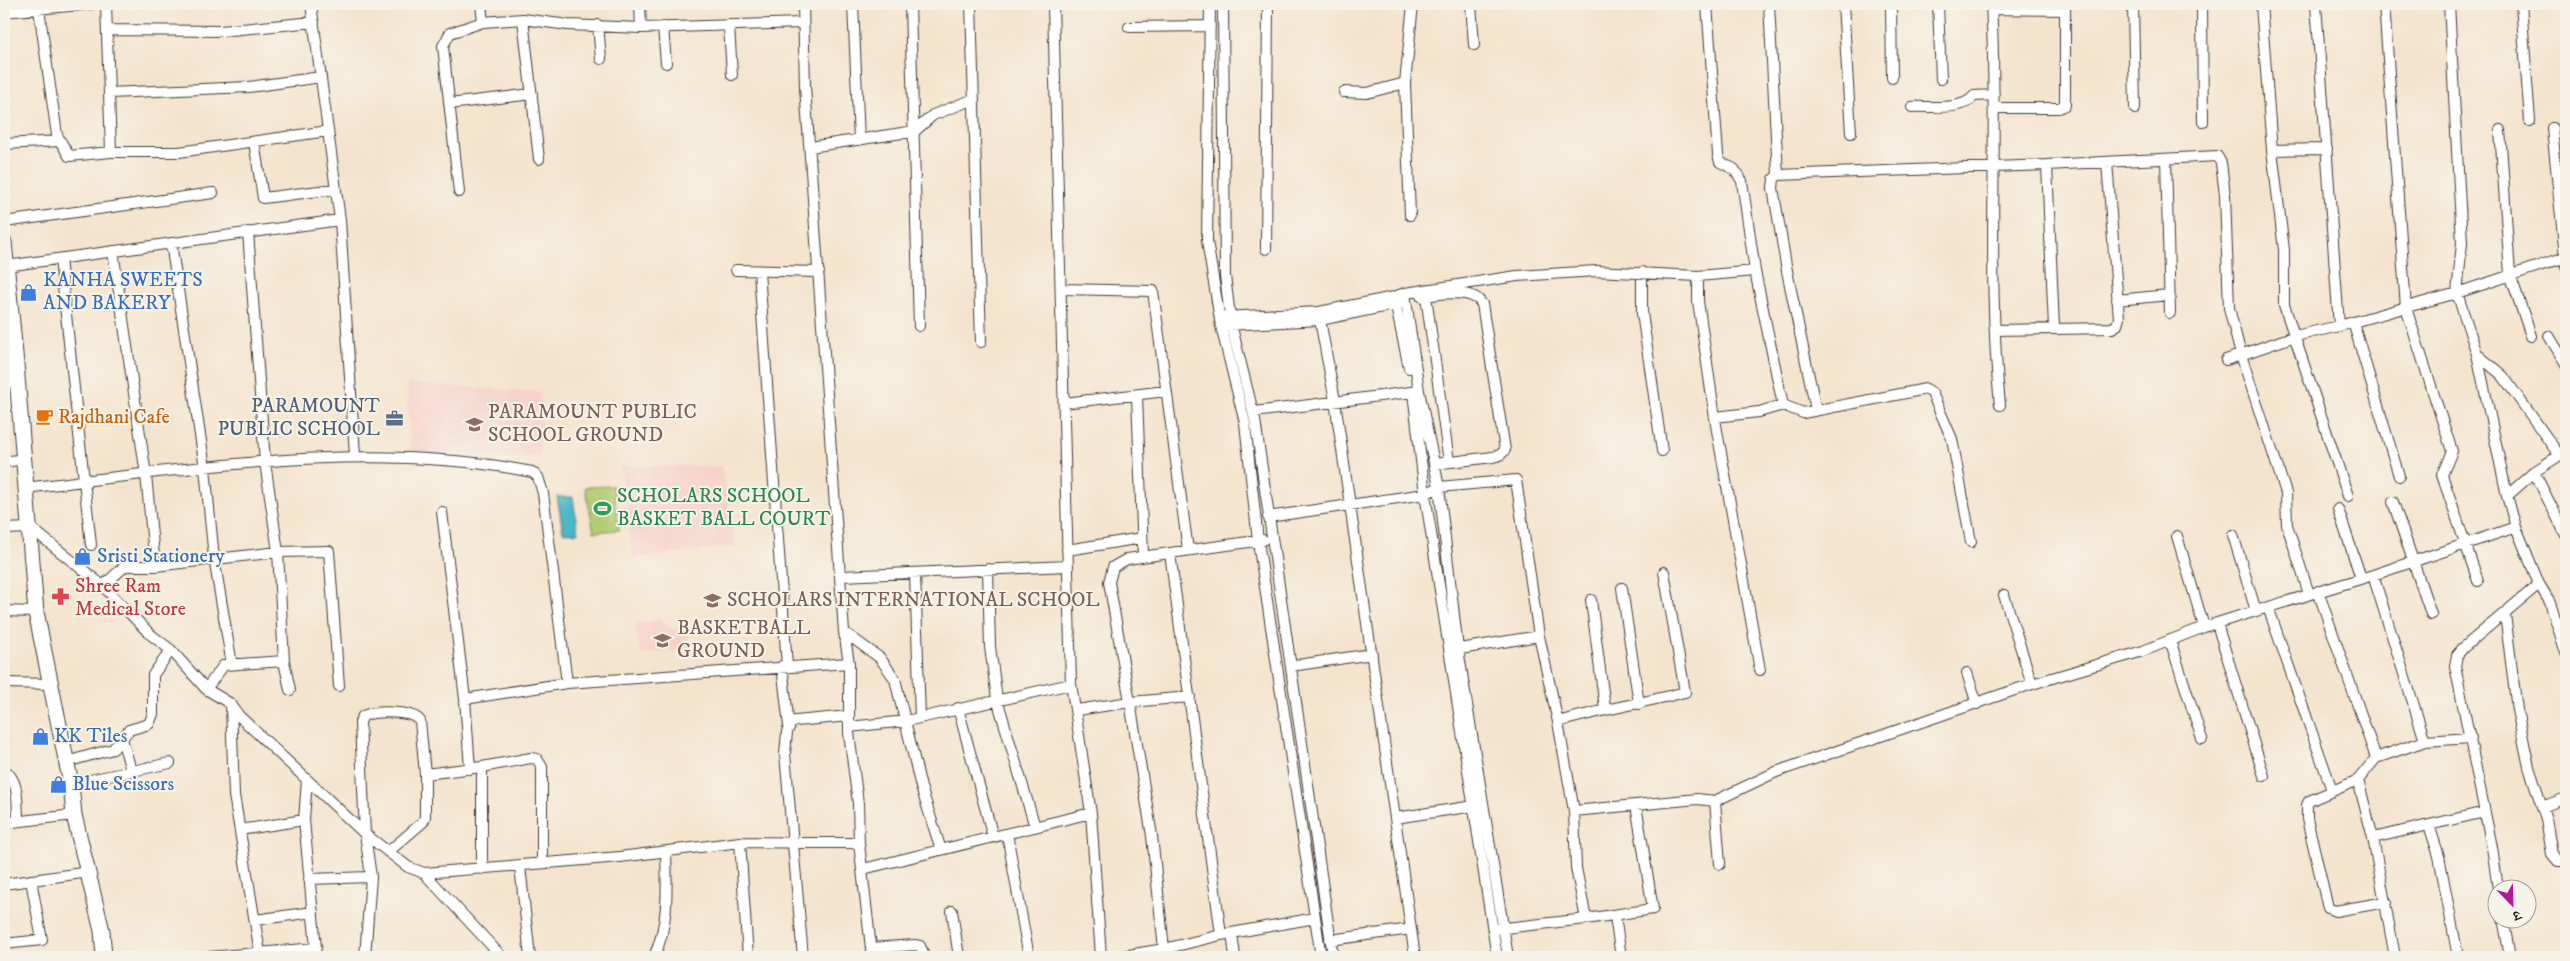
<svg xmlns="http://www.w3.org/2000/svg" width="2570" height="961" font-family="'IM FELL DW Pica','Noto Serif Devanagari',serif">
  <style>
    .built { fill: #f7d1c8 }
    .green { fill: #b2cc72; stroke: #677447 }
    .water { fill: #4cb7c8; stroke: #346a72 }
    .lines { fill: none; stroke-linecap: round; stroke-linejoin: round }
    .street-casing { stroke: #3d3a37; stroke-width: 12 }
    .secondary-casing { stroke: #3d3a37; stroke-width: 17 }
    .street { stroke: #fff; stroke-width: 10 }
    .secondary { stroke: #fff; stroke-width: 15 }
    .labels { text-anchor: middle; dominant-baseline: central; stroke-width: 4; stroke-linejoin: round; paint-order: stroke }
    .shop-label { font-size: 20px; fill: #366cbe; stroke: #f7f3e8; text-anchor: start }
    .service-label { font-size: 20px; fill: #4e5e75; stroke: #f7f3e8; text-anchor: end }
    .education-label { font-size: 20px; fill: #785e54; stroke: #f7f3e8; text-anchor: start }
    .food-label { font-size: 20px; fill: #c56008; stroke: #f7f3e8; text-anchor: start }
    .leisure-label { font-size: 20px; fill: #27864d; stroke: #f7f3e8; text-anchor: start }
    .health-label { font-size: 20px; fill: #be3a42; stroke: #f7f3e8; text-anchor: start }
  </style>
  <rect width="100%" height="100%" fill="#f7f3e8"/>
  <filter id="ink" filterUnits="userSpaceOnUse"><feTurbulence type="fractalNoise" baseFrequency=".02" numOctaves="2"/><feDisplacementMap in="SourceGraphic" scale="10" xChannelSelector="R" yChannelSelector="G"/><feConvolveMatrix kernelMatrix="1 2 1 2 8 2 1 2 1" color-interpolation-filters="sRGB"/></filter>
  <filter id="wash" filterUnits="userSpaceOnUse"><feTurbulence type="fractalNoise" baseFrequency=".0096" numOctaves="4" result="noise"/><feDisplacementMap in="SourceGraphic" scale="20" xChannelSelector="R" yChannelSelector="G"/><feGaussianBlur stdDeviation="1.12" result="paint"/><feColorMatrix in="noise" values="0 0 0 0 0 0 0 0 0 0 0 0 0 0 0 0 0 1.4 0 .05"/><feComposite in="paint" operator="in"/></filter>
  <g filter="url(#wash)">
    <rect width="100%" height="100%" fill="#f5e4cd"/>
    <path class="built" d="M407 384 541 392 540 457 410 456Z
      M620 466H722L736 546 633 558Z
      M659 620 673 630 686 627 689 649 641 655 635 624Z"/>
    <path class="green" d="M613 486 619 530 594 532 585 487Z"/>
    <path class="water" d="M557 497H573L578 533 563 532Z"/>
  </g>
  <g filter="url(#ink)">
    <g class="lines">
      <defs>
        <path id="street" d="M106 4 111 152
          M311 4 340 220 355 456
          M481 4 483 22
          M640 4 641 28
          M803 4 805 87 844 632 849 663V733L858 803 859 843 872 957
          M853 4 859 140
          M910 4 919 326
          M971 4 981 342
          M1053 4 1071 684 1091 813 1101 957
          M1210 4 1207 241 1221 326 1245 423 1258 541 1321 957
          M1223 4 1225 276 1231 324 1255 420 1333 957
          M1471 4 1474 45
          M1769 4 1778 175
          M1843 4 1851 133
          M1891 4 1892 78
          M1938 4 1941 79
          M1991 4C1999 137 1986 272 2000 405
          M2133 4 2135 109
          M2202 4 2203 122
          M2261 4 2272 150 2284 250V305L2348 496
          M2316 4 2339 326 2457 293 2566 257
          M2384 4 2406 308 2452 451 2442 475 2478 581
          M2449 4 2462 243 2457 293 2477 354 2507 496
          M2521 4 2530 121
          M39 9 57 135 69 156 111 152H179L328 131
          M1992 9 2065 10
          M4 12 91 4
          M523 19 568 25 641 28 802 23
          M598 25 601 59
          M729 25 732 75
          M663 27 666 63
          M1129 27 1210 26
          M107 30 221 31 314 22
          M1405 83 1410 215
          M1344 92 1367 93 1405 83 1413 4
          M109 93 249 87 321 77
          M449 104 532 94
          M1912 107C1929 106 1963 111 1974 96L1994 95
          M1994 108H2059L2065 105V4
          M2552 128 2566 266
          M2500 130 2510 274 2531 336
          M254 142 263 198 335 189
          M4 144 60 141
          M810 147 915 131 933 115 974 99
          M2272 150 2327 149
          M2166 159 2170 313
          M2047 165 2054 328
          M459 192 443 46 450 33 483 22 523 19 539 159
          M4 222 213 193
          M248 232 265 462 278 552 284 661 290 690
          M171 243 205 468 214 558 232 665
          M1266 249 1268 4
          M113 251 146 475 155 566
          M60 259 91 545
          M6 266 340 220
          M736 270 819 272
          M759 271 787 666
          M1755 271 1783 405 1803 413 1926 389 1932 393 1952 439 1971 542
          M1642 272V313L1662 451
          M1698 276V301L1716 425 1760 670
          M1061 289 1153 291 1188 550
          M1405 293 1419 391 1439 487 1458 649 1508 957
          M1421 296C1440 295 1471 287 1482 304L1505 450 1500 455 1493 457 1434 464
          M1426 296 1449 462
          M1394 297 1409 368
          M2117 300 2169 295
          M1223 317 1319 312 1394 297 1405 293 1517 276 1596 271 1698 276 1755 271 1742 181 1734 169 1720 162 1718 155 1707 4
          M1320 320 1335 401 1415 957
          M2353 322 2399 476
          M1226 325 1320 320 1402 303
          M1995 330 2112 328 2117 325 2119 318 2107 162
          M2549 336 2566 364
          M2477 354 2503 376 2559 455
          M2226 360 2295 336 2339 326
          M4 367 16 364
          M1413 392 1425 494 1497 957
          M1137 395 1143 555
          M1064 403 1166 391
          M1816 410 1787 271 1773 188 1774 179 1778 175 2047 165 2217 156 2221 163 2225 195 2229 308 2241 355 2286 493 2287 525 2309 594
          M1254 412 1419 391
          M1715 417 1759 412 1783 405
          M4 462 24 459
          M2534 472 2566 535
          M25 488C190 469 368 439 532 472L538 477 543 493 567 683
          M2393 502 2431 614
          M2338 509 2361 578
          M442 512 465 699
          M1268 517 1425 494 1439 487 1516 480 1539 636 1558 722 1574 811 1697 799 1715 801 1720 864
          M4 529 31 528 103 586 150 634 171 650 206 689 231 704 239 716 365 834 408 867 424 873 620 857 740 842 859 843
          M2233 535 2256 611
          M2177 536 2204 627
          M1067 550 1142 538
          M1170 553 1221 935
          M988 569 990 647 997 699 1035 827
          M915 573 920 718
          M2373 575 2425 741
          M842 576 1068 566
          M2539 584 2550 602 2566 653
          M103 586 125 566H155L278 552 329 551 339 686
          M1622 588 1639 704
          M2318 591 2376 758
          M2004 595 2032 684
          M1591 600 1605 708
          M2268 607 2332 790
          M4 611 36 612
          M2505 614 2517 710 2529 767 2546 819 2552 854 2558 861H2566
          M2217 624 2264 776
          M844 632 880 658 895 679 921 787 941 850
          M2170 640 2202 739
          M1454 650 1539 636
          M782 666 789 726
          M1291 666 1372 654
          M1967 673 1977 704
          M4 683 51 684
          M206 689 224 665 284 661
          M1190 697 1130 702 1109 582 1113 567 1127 559 1263 540
          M231 704 234 795 260 953
          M958 708 993 837
          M1077 710 1130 702 1152 836 1164 949
          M1558 722C1600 710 1643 703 1685 692L1664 572
          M849 727 906 721 1071 684
          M122 739 131 770
          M66 762 113 749 129 730 149 724 153 714V675L171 650
          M482 767 531 758 537 759 542 767V863
          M470 769 465 699 567 683 849 663
          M4 770C20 780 17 804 18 821
          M425 774 482 767V869
          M2358 780 2373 838
          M71 784 170 763
          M1715 801 1776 772 2032 684 2143 651 2204 627 2373 575 2516 527
          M2542 807 2566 798
          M1395 818 1474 806
          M4 823 74 815
          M2429 825 2439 856 2458 957
          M240 830 304 820
          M1007 834 1029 957
          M740 842 748 957
          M520 866 530 957
          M863 869 1091 813
          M424 873 502 957
          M309 879 371 877
          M4 884 89 872
          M2498 889 2492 847 2455 666 2457 655 2463 648 2539 584 2516 527 2507 496 2534 472 2566 451
          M2386 902 2335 911 2328 908 2307 819V805L2309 801 2358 780 2376 758 2425 741 2471 738
          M952 911 959 957
          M1615 916 1621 957
          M2503 918 2510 957
          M1586 919 1653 909 1636 805
          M255 920 313 912
          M1496 929 1586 919 1576 868 1574 811
          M1232 933 1235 957
          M1330 940 1411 929
          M4 944 42 940 31 880
          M871 948 915 945 920 946 925 957
          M209 957 316 948 304 820 307 780
          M365 957 371 877 365 834 360 722 363 716C375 711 412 710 420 721L425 774V817L423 822 388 852
          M654 957C669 924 667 888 666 852
          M803 957 785 754 787 732 791 723 796 721 849 716
          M1117 957 1164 949 1221 935 1315 918
          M2395 957 2373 838 2485 812"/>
        <path id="secondary" d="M4 242 16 364 36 612 71 784 74 815 102 931 104 957"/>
      </defs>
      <use href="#street" class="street-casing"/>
      <use href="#secondary" class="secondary-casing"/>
      <use href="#street" class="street"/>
      <use href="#secondary" class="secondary"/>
    </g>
  </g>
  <defs>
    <symbol id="shop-bare" viewBox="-9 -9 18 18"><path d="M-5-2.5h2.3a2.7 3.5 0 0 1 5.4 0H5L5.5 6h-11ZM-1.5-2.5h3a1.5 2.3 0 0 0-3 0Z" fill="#3f7fe0" stroke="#f7f3e8" stroke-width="2.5" paint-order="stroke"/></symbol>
    <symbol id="cafe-bare" viewBox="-9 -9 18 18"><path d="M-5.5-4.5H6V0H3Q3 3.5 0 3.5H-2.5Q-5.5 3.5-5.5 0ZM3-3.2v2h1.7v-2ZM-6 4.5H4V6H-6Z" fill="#e8710a" stroke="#f7f3e8" stroke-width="2.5" paint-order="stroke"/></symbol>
    <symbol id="office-bare" viewBox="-9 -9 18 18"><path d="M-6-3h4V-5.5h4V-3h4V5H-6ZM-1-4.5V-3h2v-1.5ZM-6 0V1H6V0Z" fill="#5c6f8a" stroke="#f7f3e8" stroke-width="2.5" paint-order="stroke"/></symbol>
    <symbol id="school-bare" viewBox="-9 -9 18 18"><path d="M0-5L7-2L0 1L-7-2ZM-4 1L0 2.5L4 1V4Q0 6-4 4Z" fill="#8d6e63" stroke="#f7f3e8" stroke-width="2.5" paint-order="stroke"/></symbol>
    <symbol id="stadium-bare" viewBox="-9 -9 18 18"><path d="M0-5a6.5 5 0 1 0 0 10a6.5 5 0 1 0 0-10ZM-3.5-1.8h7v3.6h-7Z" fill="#2e9e5b" stroke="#f7f3e8" stroke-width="2.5" paint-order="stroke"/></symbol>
    <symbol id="pharmacy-bare" viewBox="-9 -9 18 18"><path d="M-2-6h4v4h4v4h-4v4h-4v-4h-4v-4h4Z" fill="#e0444e" stroke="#f7f3e8" stroke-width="2.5" paint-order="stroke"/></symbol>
  </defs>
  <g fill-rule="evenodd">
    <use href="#shop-bare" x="16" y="280" width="25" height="25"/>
    <use href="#cafe-bare" x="32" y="404" width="25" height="25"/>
    <use href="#office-bare" x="382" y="406" width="25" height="25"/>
    <use href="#school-bare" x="462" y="412" width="25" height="25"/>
    <use href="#stadium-bare" x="590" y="496" width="25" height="25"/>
    <use href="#shop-bare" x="70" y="544" width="25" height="25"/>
    <use href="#pharmacy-bare" x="48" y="584" width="25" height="25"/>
    <use href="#school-bare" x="700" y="588" width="25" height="25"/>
    <use href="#school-bare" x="650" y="628" width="25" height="25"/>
    <use href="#shop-bare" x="28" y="724" width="25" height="25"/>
    <use href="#shop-bare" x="46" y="772" width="25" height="25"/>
  </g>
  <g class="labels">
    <g class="shop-label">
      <text x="43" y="280">KANHA SWEETS<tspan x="43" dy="23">AND BAKERY</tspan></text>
      <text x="97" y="556">Sristi Stationery</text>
      <text x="54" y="736">KK Tiles</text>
      <text x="72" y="784">Blue Scissors</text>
    </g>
    <g class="service-label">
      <text x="380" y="406">PARAMOUNT<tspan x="380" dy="23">PUBLIC SCHOOL</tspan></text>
    </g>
    <g class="education-label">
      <text x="488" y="412">PARAMOUNT PUBLIC<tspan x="488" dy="23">SCHOOL GROUND</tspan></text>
      <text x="727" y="600">SCHOLARS INTERNATIONAL SCHOOL</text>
      <text x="677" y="628">BASKETBALL<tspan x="677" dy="23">GROUND</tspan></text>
    </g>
    <g class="food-label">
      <text x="58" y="417">Rajdhani Cafe</text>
    </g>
    <g class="leisure-label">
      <text x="617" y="496">SCHOLARS SCHOOL<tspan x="617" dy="23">BASKET BALL COURT</tspan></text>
    </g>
    <g class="health-label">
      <text x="75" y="586">Shree Ram<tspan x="75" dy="23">Medical Store</tspan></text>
    </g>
  </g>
  <rect width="2570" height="961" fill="none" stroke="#f7f3e8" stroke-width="20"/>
  <g transform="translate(2512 904) rotate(157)"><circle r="24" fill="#f7f3e8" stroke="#9f9d96"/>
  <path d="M0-4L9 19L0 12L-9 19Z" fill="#b5179e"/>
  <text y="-8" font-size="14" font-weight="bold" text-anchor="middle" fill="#1c1c1c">उ</text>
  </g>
</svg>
